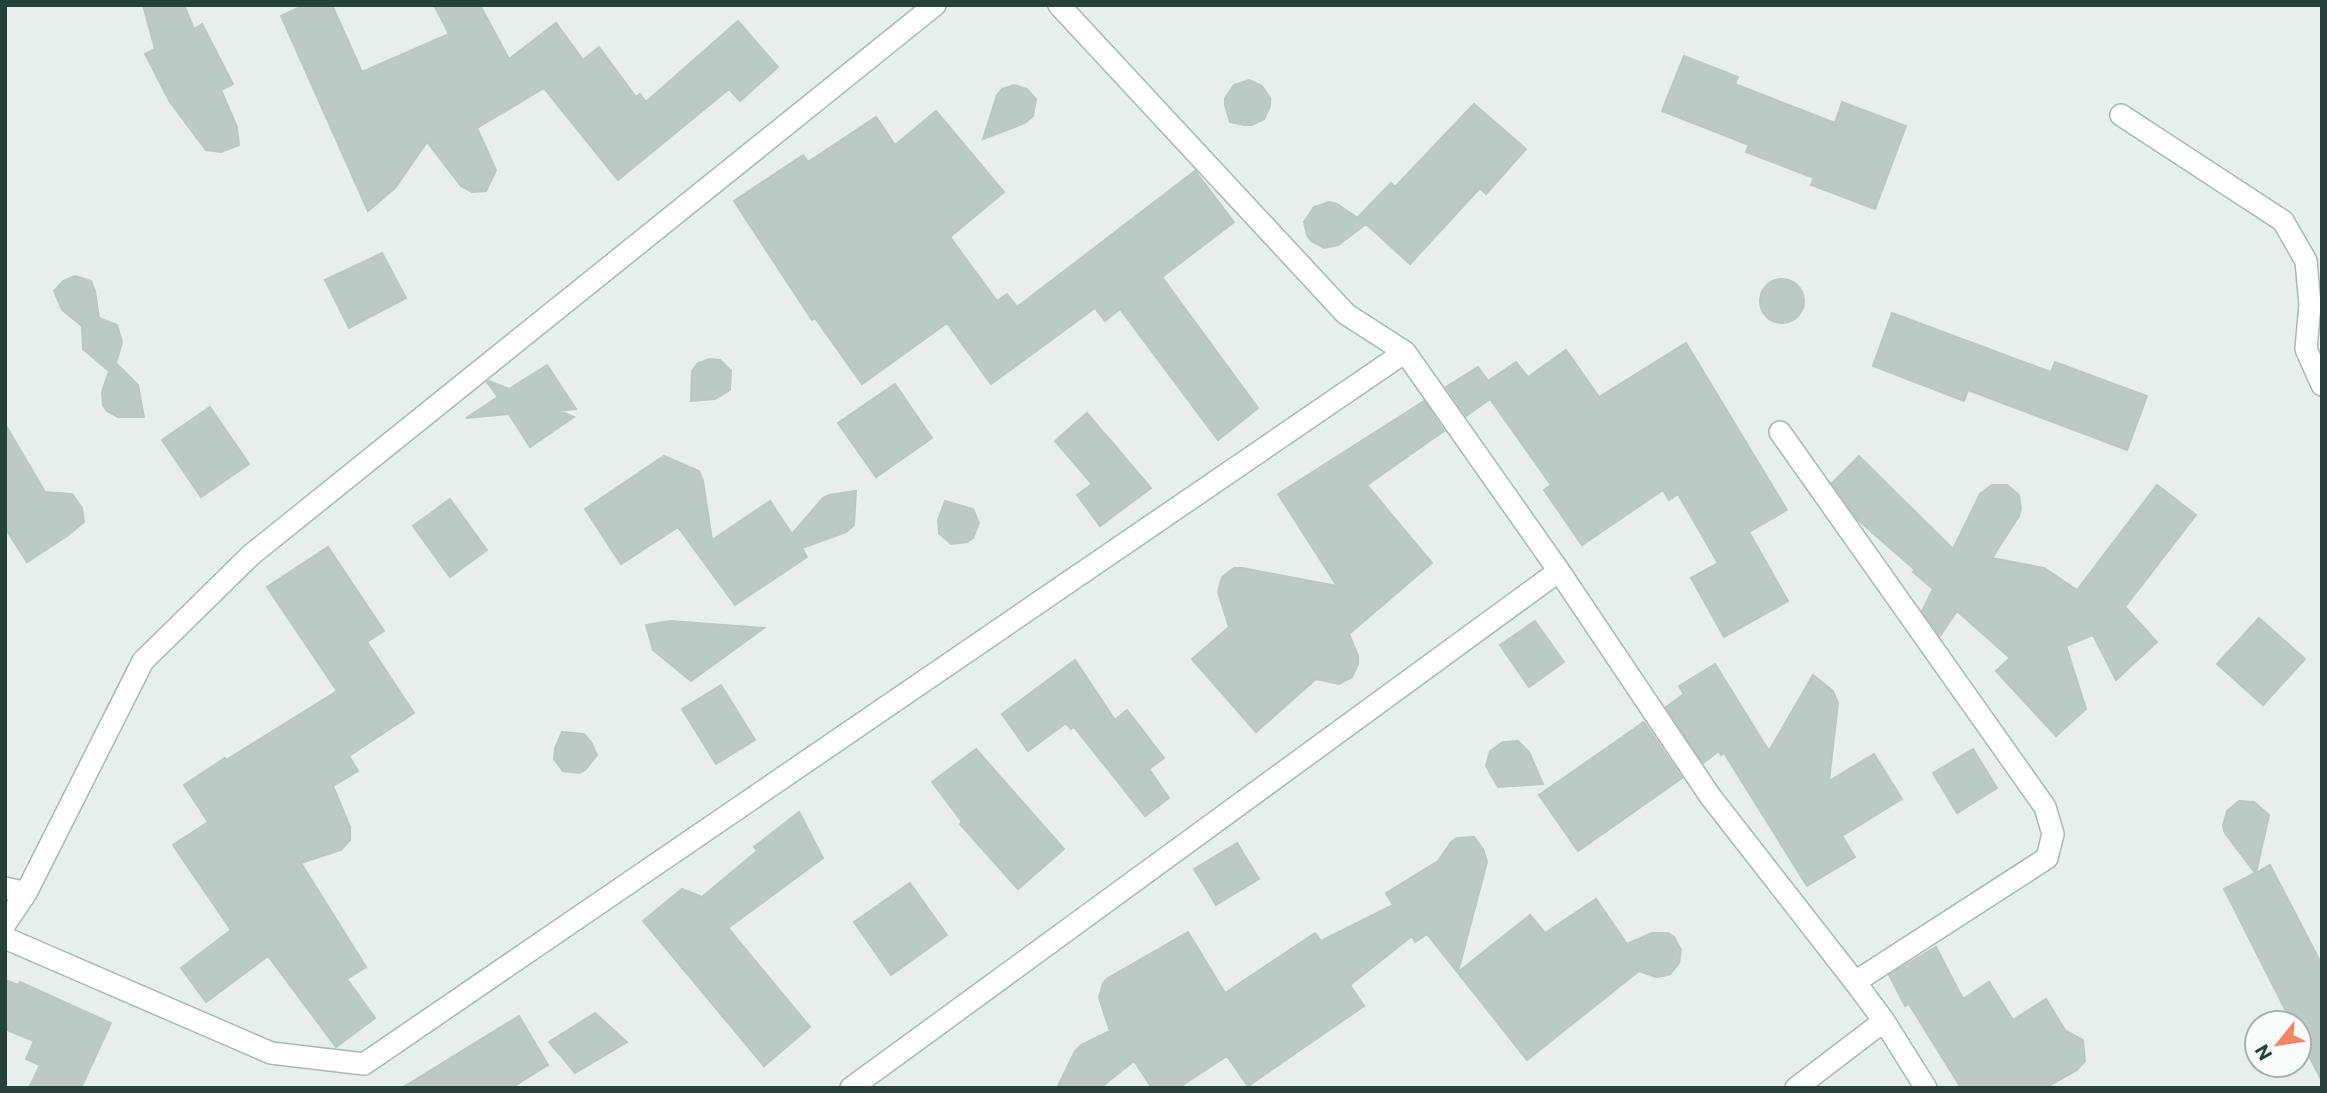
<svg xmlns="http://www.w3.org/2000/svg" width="2327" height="1093" font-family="Commissioner,sans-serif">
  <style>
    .building { fill: #bbcac4; stroke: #b8c9c2; stroke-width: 2 }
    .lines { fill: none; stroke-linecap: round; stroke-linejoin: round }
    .service-casing { stroke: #a8b8b2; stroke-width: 24 }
    .minor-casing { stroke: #a8b8b2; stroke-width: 24 }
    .service { stroke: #fff; stroke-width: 21 }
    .minor { stroke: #fff; stroke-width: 21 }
  </style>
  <rect width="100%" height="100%" fill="#e6efeb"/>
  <path class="building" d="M143 5H184L194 29 202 24 233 84 221 90 237 127 239 145 221 152 206 150 170 102 145 54 155 49Z
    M304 5H332L362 72 449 34 434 5H480L509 59 556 23 583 60 599 47 636 97 640 94 646 102 738 21 778 67 740 101 729 89 618 180 544 88 477 128 496 170 486 191 472 192 461 186 427 142 395 188 368 211 281 16Z
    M1684 56 1738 77 1735 84 1835 123 1842 102 1906 126 1875 209 1811 185 1814 178 1746 152 1749 145 1662 111Z
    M1249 80 1262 86 1270 98V106L1264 119 1252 125H1244L1230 122 1225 105V98L1234 85Z
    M1014 85 1027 89 1036 99 1033 116 1025 123 983 139 997 95 1002 89Z
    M1474 104 1526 149 1486 194 1480 188 1410 264 1366 224 1338 245 1324 248 1311 241 1307 235 1304 222 1314 207 1329 202 1337 204 1365 223 1358 217 1391 183 1395 187Z
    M936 111 1004 192 950 237 997 301 1007 294 1017 307 1195 171 1234 222 1162 277 1258 408 1218 440 1120 309 1105 321 1095 308 991 384 947 323 862 384 815 318 812 320 734 201 803 155 808 162 876 117 895 145Z
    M382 253 406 298 349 328 325 280Z
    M75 276 91 281 95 291 99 318 117 325 122 342 116 363 138 385 144 417H118L107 411 103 405 102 392 109 371 83 349 82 326 62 310 54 291 63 281Z
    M1760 301a22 22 0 1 1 44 0a22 22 0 1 1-44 0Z
    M1892 313 2051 372 2055 362 2147 396 2127 450 1968 390 1964 401 1873 366Z
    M1686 343 1787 510 1749 532 1788 601 1724 637 1691 578 1718 563 1678 494 1669 500 1663 490 1582 545 1544 490 1551 485 1490 399 1466 416 1446 387 1478 367 1488 381 1516 362 1528 377 1566 350 1599 397Z
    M710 359 720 360 731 371 730 390 715 399 691 401 692 371 698 363Z
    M547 365 576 409 559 411 574 417 530 447 509 414 466 418 498 397 487 382 489 381 509 389Z
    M895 384 932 438 876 477 838 423Z
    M1424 401 1444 431 1367 485 1432 563 1349 634 1358 656V664L1352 677 1339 684 1316 679 1256 732 1192 659 1229 627 1218 592 1222 577 1234 568H1242L1337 586 1278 494Z
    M210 407 249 464 201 497 162 440Z
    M1087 413 1151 488 1100 526 1077 495 1092 484 1055 441Z
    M5 424 45 492 72 494 82 508 84 522 67 536 27 562 5 528Z
    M664 456 699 471 703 481 712 540 770 501 792 534 823 498 829 495 856 491 854 525 846 532 802 548 807 557 735 605 678 527 621 564 585 509Z
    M1859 456 1953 549 1980 494 1992 485H2007L2019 495 2021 509 2019 516 1992 558 2044 568 2077 590 2157 485 2196 515 2125 607 2157 642 2116 680 2093 635 2066 646 2086 709 2056 736 1996 671 2010 658 1957 611 1940 636 1922 611 1933 589 1913 572 1915 570 1857 519 1832 483Z
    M450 499 487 550 450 577 413 526Z
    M945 501 973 509 979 523 973 538 967 542 951 544 939 533 938 520Z
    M328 547 384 631 367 642 414 713 349 756 358 771 333 786 350 827V840L341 850 301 863 366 967 347 979 375 1018 336 1047 268 956 206 1002 181 968 231 930 173 845 208 822 184 785 225 758 226 760 337 691 267 587Z
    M2259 618 2305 659 2263 705 2217 664Z
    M670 621 764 628 691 681 653 650 646 625Z
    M1535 621 1564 662 1529 687 1500 645Z
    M1075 660 1115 720 1127 710 1164 758 1149 769 1169 798 1145 816 1074 727 1071 729 1066 723 1028 751 1002 714Z
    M1715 664 1769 751 1813 675 1833 691 1838 703 1829 781 1874 754 1902 799 1842 836 1855 857 1807 886 1724 753 1721 755 1719 751 1703 763 1666 707 1684 694 1679 686Z
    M721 685 755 740 716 764 682 709Z
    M1644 722 1682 778 1578 851 1539 795Z
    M562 732 584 734 591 742 597 755 585 770 579 773 563 771 554 759 555 748Z
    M1518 741 1529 752 1543 784 1498 787 1486 766 1490 751 1503 742Z
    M976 749 1064 849 1018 889 960 824 962 822 932 782Z
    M1973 749 1997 788 1957 813 1933 773Z
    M2239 801 2254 802 2269 815 2256 873 2270 865 2322 965V1081L2299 1037V1023H2292L2224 889 2255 873 2225 833 2223 826 2227 811Z
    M799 812 823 858 728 928 810 1027 764 1066 643 921 682 889 702 897 757 851 754 847Z
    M1474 837 1483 849 1487 862 1458 972 1530 915 1545 933 1596 899 1627 944 1652 933H1668L1674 937 1681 950 1679 963 1670 974 1663 976 1656 977 1639 971 1527 1060 1427 934 1415 942 1412 936 1350 985 1364 1006 1248 1086 1227 1056 1178 1088H1152L1134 1061 1100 1088H1057L1075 1051 1081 1045 1110 1031 1099 998 1103 983 1108 978 1188 932 1225 993 1315 933 1321 941 1393 905 1386 893 1438 861 1451 842 1457 838Z
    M1237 843 1259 879 1216 905 1194 869Z
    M910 883 947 935 891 975 854 922Z
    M1936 947 1963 999 1989 982 2013 1020 2046 999 2065 1030 2083 1040 2085 1061 2077 1070 2045 1088H1961L1909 1004 1905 1006 1889 975Z
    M5 980 18 985 20 982 111 1023 81 1088H29L40 1065 26 1059 34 1041 5 1029Z
    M595 1013 627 1042 575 1073 549 1042Z
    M519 1016 548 1065 511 1088H402Z"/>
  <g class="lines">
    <defs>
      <path id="service" d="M2121 115 2283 221 2306 261 2310 305 2306 349 2322 385"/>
      <path id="minor" d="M1059 5 1346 314 1405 352 1559 571 1710 796 1855 982 1884 1021 1926 1088
        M1780 432 2045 807 2053 834 2047 858 1855 982
        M5 888 26 893
        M5 924 26 893 143 661 251 555 935 5
        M5 938 271 1053 364 1064 1405 352
        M851 1088 1559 571
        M1796 1088 1884 1021"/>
    </defs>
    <use href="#service" class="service-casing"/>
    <use href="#minor" class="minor-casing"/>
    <use href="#service" class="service"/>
    <use href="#minor" class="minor"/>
  </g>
  <rect width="2327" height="1093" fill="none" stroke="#24423a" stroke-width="14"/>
  <g transform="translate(2278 1044) rotate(240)"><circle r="33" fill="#f7fbf9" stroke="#a3b1ad" stroke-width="2"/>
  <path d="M0-5L12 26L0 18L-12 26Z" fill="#f4845f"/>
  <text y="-10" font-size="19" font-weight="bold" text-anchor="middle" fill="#24423a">N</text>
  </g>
</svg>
